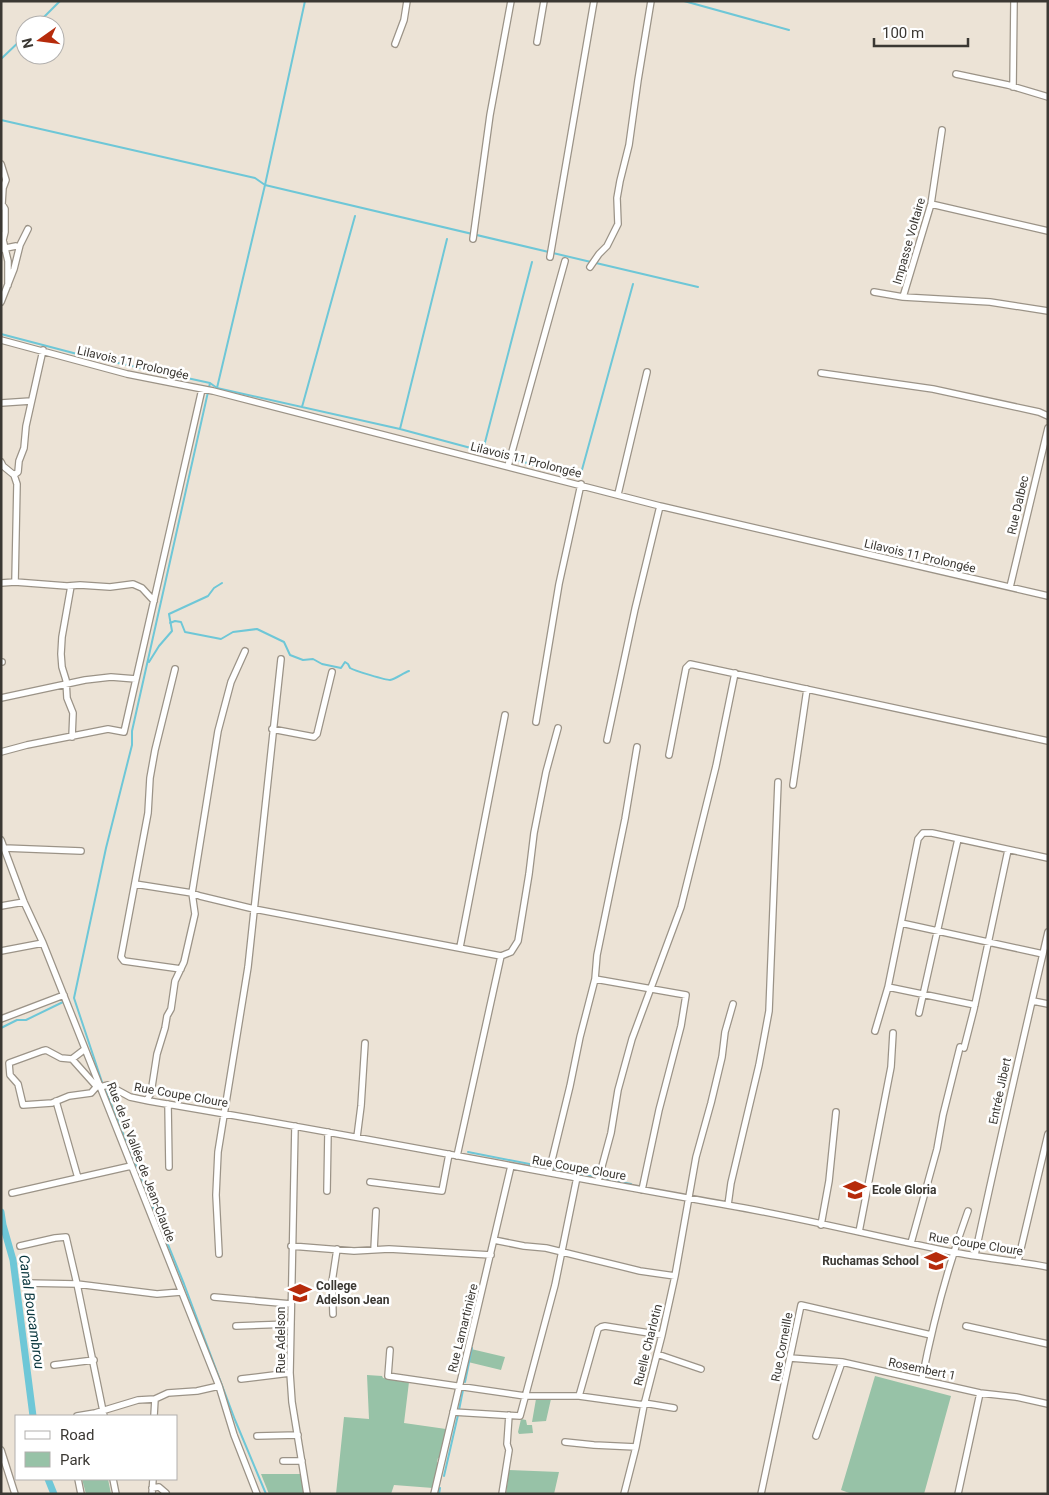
<svg xmlns="http://www.w3.org/2000/svg" width="1049" height="1495" font-family="Roboto,sans-serif">
  <style>
    .green { fill: #97c2a7 }
    .lines { fill: none; stroke-linecap: round; stroke-linejoin: round }
    .stream { stroke: #6ec7d7; stroke-width: 2 }
    .canal { stroke: #6ec7d7; stroke-width: 7 }
    .minor-casing { stroke: #9b9387; stroke-width: 8 }
    .minor { stroke: #fff; stroke-width: 5.5 }
    .labels { text-anchor: middle; dominant-baseline: central; stroke-width: 5; stroke-linejoin: round; paint-order: stroke }
    .street-label { font-size: 12px; fill: #3b3833; stroke: #fff }
    .poi-label { font-size: 12px; font-weight: bold; fill: #3b3833; stroke: #fff; text-anchor: start }
    .water-label { font-size: 14px; font-style: italic; fill: #08353c; stroke: #fff }
  </style>
  <rect width="100%" height="100%" fill="#ece3d6"/>
  <path class="green" d="M471 1349 505 1357 501 1370 468 1362Z
    M367 1375 382 1376 383 1378 409 1382 404 1423 446 1429 440 1458H438L437 1462 439 1463 433 1488 394 1485 391 1494H336L344 1417 369 1419Z
    M875 1376 951 1396 924 1494H852L841 1490Z
    M536 1399H551L546 1421 532 1422Z
    M521 1419 526 1420 527 1425H532L533 1433 519 1434 518 1432Z
    M509 1470 559 1472 554 1494H506Z
    M261 1474H301L304 1494H269Z
    M82 1479H108L111 1494H86Z"/>
  <g class="lines">
    <path class="stream" d="M684 1 789 30
      M36 25 60 1
      M1 59 25 36
      M1 120 255 178 265 185 591 262
      M596 263 698 287
      M1 334 81 355 210 383 217 388 400 429 508 458
      M210 383 132 731V745L106 848 74 998 102 1082 184 1284 235 1420 266 1494
      M217 388 265 185 305 1
      M302 407 355 216
      M400 429 447 239
      M483 450 532 262
      M512 459 580 477 633 284
      M170 623 175 621 181 622 185 632 221 639 233 632 257 629 284 642 290 655 303 660 313 659 322 664 341 668 345 662 348 664 350 668C355 671 386 680 390 680 396 679 403 673 409 671
      M149 662 159 646 172 631 169 614 208 596 214 588 222 583
      M1 1028 17 1020H26L63 1002
      M468 1152 631 1184
      M465 1382 472 1348
      M459 1410 463 1390
      M444 1476 458 1415
      M439 1494 440 1488"/>
    <path class="canal" d="M1 1212 3 1225 13 1260 33 1416
      M48 1479 54 1494"/>
    <defs>
      <path id="minor" d="M537 42 544 1
        M395 44 404 20 407 1
        M956 74 1008 85 1048 97
        M1013 87 1014 1
        M1 164 6 180 3 188 2 204 5 209V232L3 240 8 261V285
        M931 204 1048 231
        M473 239 490 115 511 1
        M1 249 16 246 19 248
        M550 257 594 1
        M590 267 599 254 607 246 618 224 617 198 620 181 629 145 638 80 651 1
        M874 292 903 297 990 302 1048 311
        M903 297 931 204 942 130
        M1 302 14 269 20 245 28 229
        M1 340 127 374 213 391 660 506 1048 596
        M821 373 933 389 1039 412 1048 416
        M1 403 31 401
        M1 462 3 466 14 475 17 484 15 582
        M508 466 565 261
        M14 475 18 472 19 461 24 448 26 426 43 350
        M618 494 647 372
        M1 583 15 582 67 586 80 585 110 587 133 584 142 588 154 601
        M71 586 62 637 61 654 62 667 66 680 67 698 73 713 72 737
        M1010 587 1048 428
        M1 662H2
        M175 669 155 750 150 778 148 813 121 957 124 961 181 969
        M1 698 85 680 111 677 136 679
        M536 722 559 584 581 484
        M272 729 314 737 317 734 332 672
        M607 740 635 609 660 506
        M1 752 27 745 108 729 124 732 202 389
        M669 755 686 668 690 664 1048 741
        M793 785 807 689
        M1 840 24 902 43 943 219 1386 234 1435 257 1494
        M4 848 81 851
        M135 884 192 893 200 896 254 909 501 956 511 952 518 941 529 874 534 833 546 772 558 728
        M1 906 24 902
        M901 923 888 987 975 1005
        M460 947 505 715
        M1 951 43 943
        M1043 954 901 923 918 839 923 833H932L1048 858
        M595 979 686 995 681 1026 659 1110 642 1190
        M1033 1001 1048 1004
        M919 1013 958 839
        M1 1019 64 995
        M875 1031 888 987
        M964 1048 974 1009 1008 850
        M85 1049 72 1059 61 1058 46 1050 42 1051 9 1063 10 1075 18 1084 23 1105 52 1103 69 1096 91 1093 99 1084
        M72 1059 97 1087
        M100 1087 108 1085 130 1097 149 1101C342 1133 534 1171 727 1205 803 1218 877 1237 952 1252 984 1258 1016 1261 1048 1267
        M147 1100 151 1093 157 1054 165 1028 167 1016 171 1009 175 981 184 962 195 914 192 893 218 731 231 682 245 651
        M56 1101 78 1178 131 1166
        M168 1104 169 1167
        M295 1126 290 1373 292 1402 307 1494
        M357 1137 361 1106 365 1043
        M457 1156 501 956
        M549 1172 570 1086 580 1037 595 979 597 955 625 819 637 747
        M598 1181 611 1133 618 1090 632 1039 681 907 716 766 735 673
        M370 1182 442 1191 449 1154
        M327 1191 328 1132
        M12 1193 78 1178
        M728 1205 731 1183 759 1065 769 1011 778 782
        M821 1225 829 1181 836 1112
        M859 1232 891 1067 893 1033
        M494 1240 524 1246 546 1248 640 1271 675 1276
        M911 1243 937 1149 943 1115 960 1047
        M20 1246 55 1238 66 1237 77 1284 26 1283
        M291 1246 354 1251 389 1249 491 1255
        M374 1250 376 1211
        M219 1254 216 1195 218 1152 248 967 281 659
        M975 1255C998 1147 1023 1040 1048 932
        M1018 1261 1048 1134
        M214 1297 291 1304
        M333 1314 332 1282 337 1249
        M236 1326 291 1324
        M966 1326 1048 1344
        M390 1350 388 1376 525 1396H579L644 1405
        M657 1354 701 1369
        M790 1358 842 1362 980 1393 1016 1397 1048 1404
        M54 1365 94 1360
        M241 1379 290 1373
        M922 1379C933 1322 948 1266 968 1211
        M579 1396 598 1329 601 1327 605 1326 662 1335
        M644 1403 674 1408
        M453 1412 520 1416 555 1285 577 1177
        M77 1416 95 1413 138 1400 155 1399 168 1393 197 1391 219 1386
        M104 1416 77 1284 157 1294 181 1292
        M154 1416 155 1399
        M257 1436 298 1435
        M816 1436 842 1362
        M565 1442 594 1445 636 1447
        M1 1450 15 1494
        M283 1461H302
        M78 1479 81 1494
        M113 1479 116 1494
        M152 1488 159 1487 166 1493
        M152 1494 153 1479
        M434 1494 511 1166
        M502 1494 509 1450 507 1444 509 1415
        M624 1494 636 1447 644 1405 662 1335 675 1276 696 1157 711 1103 722 1057 725 1032 733 1004
        M761 1494 801 1305 931 1335
        M958 1494 980 1393"/>
    </defs>
    <use href="#minor" class="minor-casing"/>
    <use href="#minor" class="minor"/>
  </g>
  <defs>
    <symbol id="school-bare" viewBox="-9 -9 18 18"><path d="M0-5L7-2L0 1L-7-2ZM-4 1L0 2.5L4 1V4Q0 6-4 4Z" fill="#b62b0b" stroke="#fff" stroke-width="2.5" paint-order="stroke"/></symbol>
  </defs>
  <g fill-rule="evenodd">
    <use href="#school-bare" x="839" y="1174" width="32" height="32"/>
    <use href="#school-bare" x="920" y="1245" width="32" height="32"/>
    <use href="#school-bare" x="284" y="1277" width="32" height="32"/>
  </g>
  <g class="labels">
    <g class="street-label">
      <text transform="translate(909 241) rotate(-74)">Impasse Voltaire</text>
      <text transform="translate(133 363) rotate(13)">Lilavois 11 Prolongée</text>
      <text transform="translate(526 460) rotate(14)">Lilavois 11 Prolongée</text>
      <text transform="translate(1018 505) rotate(-77)">Rue Dalbec</text>
      <text transform="translate(920 556) rotate(13)">Lilavois 11 Prolongée</text>
      <text transform="translate(1000 1091) rotate(-78)">Entrée Jibert</text>
      <text transform="translate(181 1095) rotate(10)">Rue Coupe Cloure</text>
      <text transform="translate(141 1162) rotate(69)">Rue de la Vallée de Jean-Claude</text>
      <text transform="translate(579 1168) rotate(10)">Rue Coupe Cloure</text>
      <text transform="translate(976 1244) rotate(9)">Rue Coupe Cloure</text>
      <text transform="translate(463 1328) rotate(-76)">Rue Lamartinière</text>
      <text transform="translate(281 1340) rotate(-90)">Rue Adelson</text>
      <text transform="translate(648 1345) rotate(-76)">Ruelle Charlotin</text>
      <text transform="translate(782 1347) rotate(-79)">Rue Corneille</text>
      <text transform="translate(922 1369) rotate(12)">Rosembert 1</text>
    </g>
    <g class="poi-label">
      <text x="872" y="1190">Ecole Gloria</text>
      <text x="919" y="1261" text-anchor="end">Ruchamas School</text>
      <text x="316" y="1286">College<tspan x="316" dy="14">Adelson Jean</tspan></text>
    </g>
    <g class="water-label">
      <text transform="translate(32 1312) rotate(82)">Canal Boucambrou</text>
    </g>
  </g>
  <rect width="1049" height="1495" fill="none" stroke="#3b3833" stroke-width="5"/>
  <rect x="15" y="1415" width="162" height="65" fill="#ffffff" stroke="#b1afad"/>
  <rect x="25" y="1431" width="25" height="8" fill="#ffffff" stroke="#b1afad"/>
  <text x="60" y="1440" font-size="15" fill="#3b3833">Road</text>
  <rect x="25" y="1452" width="25" height="15" fill="#97c2a7" stroke="#b1afad"/>
  <text x="60" y="1465" font-size="15" fill="#3b3833">Park</text>
  <g transform="translate(40 40) rotate(256)"><circle r="24" fill="#ffffff" stroke="#b1afad"/>
  <path d="M0-4L9 19L0 12L-9 19Z" fill="#b62b0b"/>
  <text y="-8" font-size="14" font-weight="bold" text-anchor="middle" fill="#3b3833">N</text>
  </g>
  <path d="M874 38v8h94v-8" fill="none" stroke="#3b3833" stroke-width="2.5"/>
  <text x="882" y="38" font-size="15" fill="#3b3833" stroke="#ffffff" stroke-width="4" paint-order="stroke">100 m</text>
</svg>
